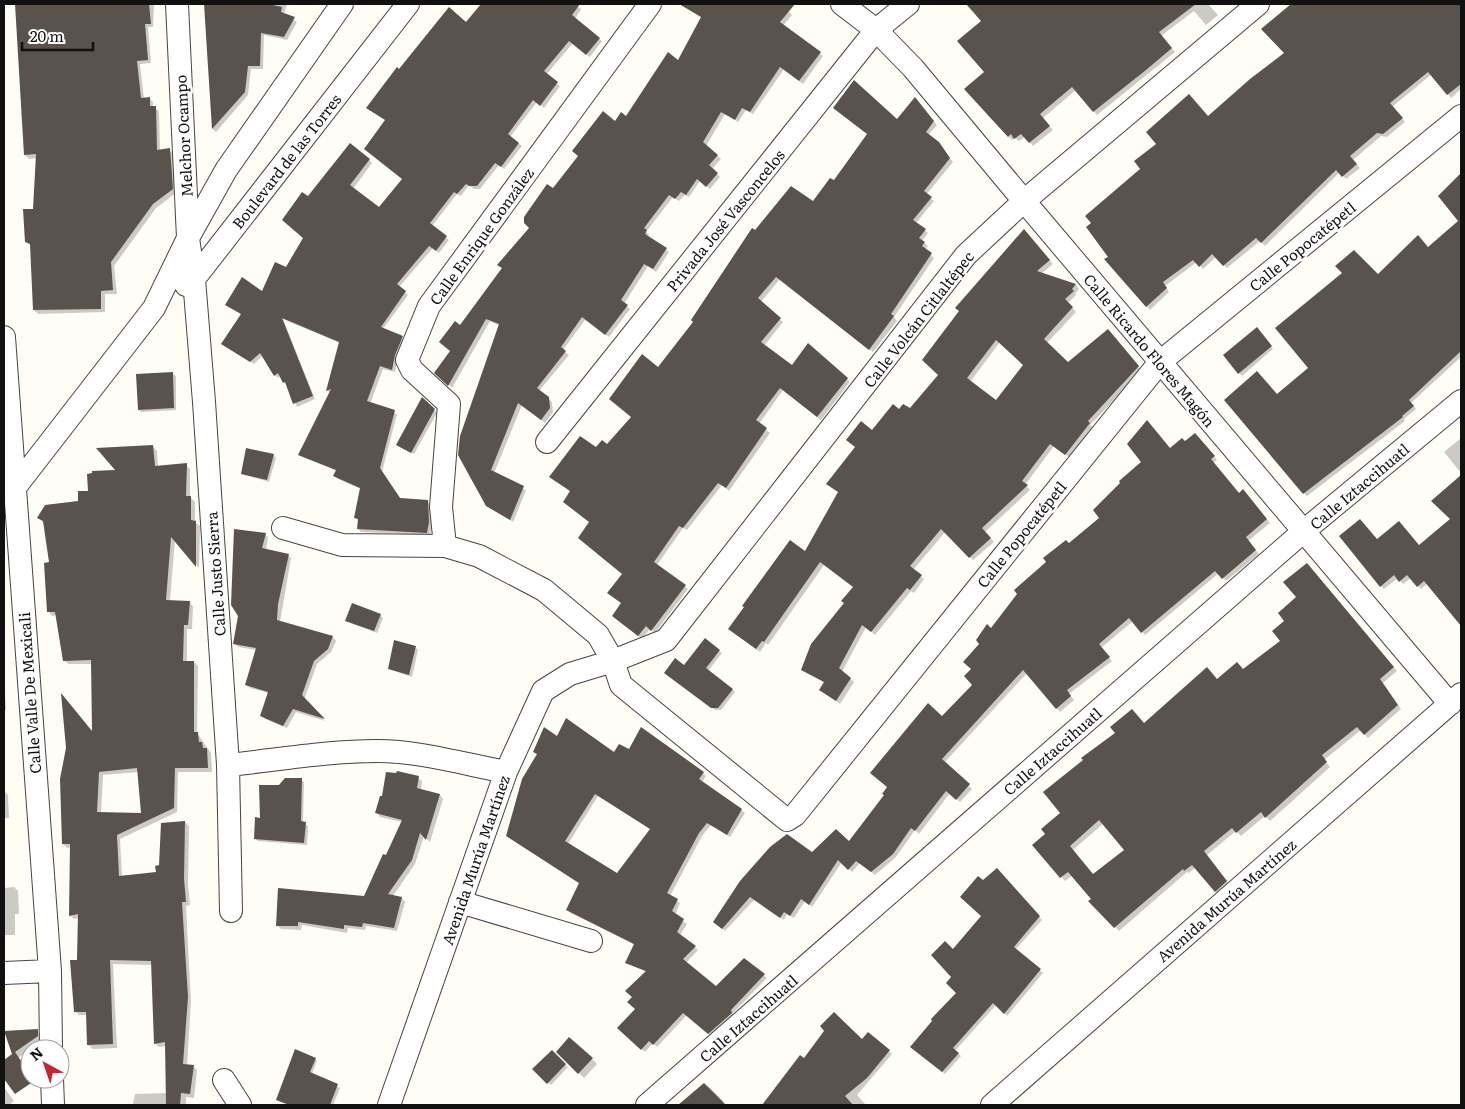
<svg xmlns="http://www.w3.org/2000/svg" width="1465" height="1109" font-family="Literata,serif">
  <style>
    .shadow { fill: #0003; fill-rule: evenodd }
    .building { fill: #5a524d; fill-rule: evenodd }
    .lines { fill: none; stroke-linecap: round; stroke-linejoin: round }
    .minor-casing { stroke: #444; stroke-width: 24 }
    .minor { stroke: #fff; stroke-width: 22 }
    .labels { text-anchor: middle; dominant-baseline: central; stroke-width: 5; stroke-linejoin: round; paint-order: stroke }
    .street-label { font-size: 15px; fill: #111; stroke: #fff }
  </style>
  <rect width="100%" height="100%" fill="#fffdf5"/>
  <path class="shadow" d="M17 4H163L154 5 153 27H148L151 63 140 64 144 99 149 98 153 102V107L159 111 160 151 169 150 173 154 176 193 156 208 114 266 117 294H105V312L38 314 34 310 31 246 26 241 34 210 37 158 29 159 25 155Z
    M205 4H287L284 14 297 22 287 40 264 35 263 69H251L248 95 216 132 213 129Z
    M482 4H574L581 9 575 19 602 41 590 57 573 43 546 75 560 86 544 108 537 102 510 137 522 146 504 169 499 165 480 189H474L469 185 461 196 457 194 432 226 449 240 439 253 433 248 399 287 408 295 383 329 405 340 397 358 395 372 383 369 370 404 397 414 382 472 401 499 428 502 431 505 432 526 430 535 361 532 358 529 359 521 356 518 361 489 338 479 335 476 337 471 299 455 330 393 327 390 340 343 283 319 315 399 297 407 287 385 280 376 278 378 275 375 263 355 254 364 226 346 242 315 230 307 263 293 287 269 305 238 308 198 369 160 372 163 353 189 380 209 404 179 386 120 399 71 466 23Z
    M702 4H794L788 11 792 15 783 26 823 56 803 84 784 69 753 114 746 110 738 122 725 114 706 146 721 159 712 169 720 177 710 189 700 181 689 197 685 195 679 201 673 197 646 232 649 234 648 237 669 252 656 272 648 266 624 304 630 309 609 337 585 320 563 350 569 355 539 391 552 402 553 412 545 423 522 405 494 473 526 490 513 522 487 505 500 326 490 321 452 388 436 372 451 351 460 326 531 228 553 190 616 122 626 118 678 62 702 18 697 13Z
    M968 4H1208L1218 15 1206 25 1194 11 1161 36 1175 52 1097 115 1076 90 1043 118 1053 130 1033 146 1025 137 1019 141 1015 138 1012 140 966 89 986 72 982 21Z
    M1293 4H1307L1322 29 1352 4H1461V89L1451 98 1432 74 1392 107 1405 122 1387 137 1381 136 1353 160 1360 168 1346 179 1340 172 1265 246 1260 241 1227 268 1216 257 1203 269 1197 262 1165 286 1169 292 1150 310 1106 259 1208 117 1285 53 1263 29Z
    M918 102 937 125 928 135 942 147 953 162 926 195 934 201 916 223 928 233 922 241 928 246 925 250 934 258 894 317 897 321 873 352 780 279 761 302 783 322 764 346 792 367 847 379 850 382 821 420 783 390 759 424 770 433 729 491 722 485 687 530 683 528 657 565 688 589 655 633 650 629 642 639 616 619 622 604 623 575 590 522 596 449 608 445 633 417 658 368 694 322 755 232 813 203Z
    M1458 178 1461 181V357L1411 403 1416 409 1404 419 1405 421 1307 496 1304 493 1277 396 1310 368 1378 276 1428 248 1459 221Z
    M1027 234 1053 264 1041 274 1076 285 1079 289 1075 294 1076 295 1068 303 1076 312 1047 343 1068 364 1112 334 1142 371 1090 425 1093 427 1069 457 1054 446 1025 485 1030 490 985 532 994 542 973 560 946 531 913 570 924 579 914 593 911 591 875 635 866 627 842 672 854 682 840 704 820 690 825 683 802 669 854 587 824 565 768 645 766 643 760 652 733 632 806 553 872 431 899 410H910L939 375ZM1000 342 1025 365 996 401 970 382Z
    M1259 331 1273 349 1242 376 1224 356Z
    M173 374 176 376V410L141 412 139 410Z
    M422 399 437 413 414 454 400 447Z
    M1198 437 1217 460 1213 463 1239 494H1246L1270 523 1248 541 1259 554 1226 581 1219 573 1145 635 1133 621 1101 648 1112 661 1069 694 1074 700 1060 712 1027 673 944 763 972 789 960 802 950 793 919 834 915 830 896 857 875 875 860 863 852 872 842 862 812 907 805 901 794 918 787 914 784 920 754 900 725 931 718 925 714 922 813 854 850 843 943 718 973 685 972 669 981 644 991 629 1069 545 1100 519 1171 449Z
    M1461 438V473L1444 452Z
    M153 447 157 451 158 467 186 465 190 469V497L195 502V522L200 526 199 568 175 539 170 601 189 602 193 606 192 629H187V662H194L198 666 197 733 211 753 212 772H178L177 812 120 839 122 876 157 873 185 822 189 826 188 884 190 905 186 906 191 1001 187 1066H193L197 1070 194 1098 186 1097V1105H130L133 1104 135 1094 167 1093 166 1046 159 1047 155 1043 153 965 113 964 117 1048 93 1049 88 1045 87 1015H79L75 1011 79 918 74 919 70 915 71 847 67 848 63 844 94 733 93 664H68L64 660 57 615 52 616 48 611 51 563 44 523 39 518 80 502 90 492ZM139 772 142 815 101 813 103 775Z
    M273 455 276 458 269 482 242 474Z
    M1461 477V624L1427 584 1421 589 1411 578 1403 584 1398 578 1384 589 1381 586 1378 540 1419 547 1452 519 1433 501Z
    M265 534 268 537 266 550 288 555 291 558 280 622 333 637 336 641 331 652 317 664 304 700 325 721 296 712 287 728 265 719 261 715 269 693 250 688 246 685 256 650 238 647 235 644Z
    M1311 569 1397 671 1383 683 1401 709 1368 738 1361 730 1324 760 1330 767 1270 821 1265 816 1241 836 1236 831 1207 855 1230 886 1219 895 1195 868 1189 873 1187 872 1119 931 1090 901 1093 899 1073 875 1065 881 1034 845 1047 835 1062 813 1144 725 1217 680 1243 671 1282 641 1286 621ZM1104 823 1126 850 1093 876 1073 850Z
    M380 615 383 618 377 633 346 621Z
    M415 647 418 650 412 677 389 669Z
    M719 651 722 653 708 671 735 692 721 710H715L668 675Z
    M4 677 6 710H4Z
    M558 737 615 753 630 751 703 773 706 776 702 782 745 813 730 837 711 825 702 836 670 896 680 903 675 915 687 924 680 935 698 950 686 963 716 988 744 960 767 978 733 1013 734 1017 712 1037 687 1015 657 1047 653 1043 645 1052 619 1028 637 1009 646 972 627 963 635 945 571 913 568 910 580 884 507 836ZM598 796 651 829 617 875 568 844Z
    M418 778 422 781 421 790 440 795 443 799 430 842 424 836 415 864 393 896 402 898 405 902 397 931 366 926 365 930 348 928 347 933 302 925 301 930 281 929 277 925 365 897 402 822 380 817 377 813Z
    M301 780 304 782 303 823 308 826 307 845 258 841 255 839 261 819 279 786Z
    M4 791 8 795 9 818H4Z
    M997 870 1042 920 1015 950 1043 973 1007 1016 996 1005 955 1051 961 1056 945 1074 914 1049 958 993 952 977 953 950 982 916 983 882Z
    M14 887 18 891 19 914H15V935H4V888Z
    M37 1030 42 1035V1041L18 1058 13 1053Z
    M868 1034 892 1054 857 1095 866 1105H776L769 1098 804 1060 862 1041Z
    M552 1052 568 1067 551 1085 533 1069Z
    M557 1052 592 1059 597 1064 584 1078Z
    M315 1059 317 1061 312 1074 340 1088 333 1105H288L280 1102 278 1100Z
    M704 1085 707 1087 708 1086 723 1101 719 1105H680Z
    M4 1087 14 1101 9 1105H4Z"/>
  <path class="building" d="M15 4H149L151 24H145L148 60 137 61 141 98 150 97V106H156L157 150 170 148 173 189 153 204 111 262 113 290 101 291V309L33 310 30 244 25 242 23 209H33L36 154 24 155Z
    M204 4H268L282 7 281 12 295 17 284 37 261 33 260 66H248L245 92 212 129Z
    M481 4H580L572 15 600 38 586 55 569 41 544 71 558 82 540 106 533 100 508 134 519 143 501 167 495 163 477 186H469L466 184 457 194 454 192 430 223 447 236 436 251 429 246 397 284 406 291 381 327 403 336 395 355 392 370 380 366 367 401 395 410 380 468 400 498 428 500 429 522 427 533 357 529 358 519 354 518 360 488 333 476 336 470 298 455 331 389 326 391 339 342 282 318 313 396 293 404 285 382 283 383 278 373 274 376 260 353 250 362 221 344 241 314 225 305 242 277 262 291 275 262 286 267 303 238 282 220 302 192 308 196 350 143 370 159 350 185 379 207 402 179 364 149 385 120 366 108 397 67 399 69 449 7 466 22Z
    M679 4H795L780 22 821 52 799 81 780 67 750 112 742 108 735 120 721 112 703 142 718 155 709 165 718 173 706 187 697 179 686 195 681 192 675 199 669 195 644 228 647 230 645 234 667 248 653 269 644 264 621 300 628 305 605 335 582 317 561 347 566 351 537 388 549 397 550 408 541 420 518 403 491 470 524 486 510 520 486 506 458 455 460 436 499 324 486 319 448 386 434 373 450 351 439 342 455 321 460 325 502 268 497 265 529 228 524 223V217L547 184 553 188 578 156 572 151 603 111 615 121 621 112 626 116 668 52 678 60 701 17Z
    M966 4H1196L1159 32 1172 48 1146 70 1093 112 1072 87 1040 114 1050 126 1029 143 1021 134 1014 139 1011 134 1008 137 964 89 984 72 957 41 981 21Z
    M1291 4H1461V84L1447 95 1428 72 1390 103 1403 118 1383 134 1377 133 1350 156 1357 164 1342 177 1336 170 1261 243 1256 238 1223 266 1212 254 1199 267 1193 260 1163 282 1167 288 1146 307 1104 259 1108 257 1086 227 1091 223 1085 216 1140 169 1134 161 1156 144 1146 132 1189 94 1208 116 1250 79 1284 53 1261 29Z
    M854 80 897 119 915 97 934 121 926 132 939 142 950 158 924 191 932 197 913 220 926 229 919 238 925 242 922 246 932 253 891 314 894 316 869 350 776 277 758 298 781 318 761 342 792 365 808 343 848 378 817 417 780 388 756 420 767 428 726 488 718 483 683 528 679 526 654 562 686 585 651 631 646 626 638 636 612 616 621 603 607 593 622 574 578 538 589 522 563 502 570 491 549 477 580 436 596 447 602 440 607 444 631 417 609 399 642 354 658 367 693 322 691 320 752 228 755 230 791 186 813 201 830 178 834 180 867 134 833 108Z
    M1461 173V351L1409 400 1414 406 1402 416 1403 417 1303 494 1224 400 1257 371 1277 394 1308 368 1275 328 1342 273 1335 266 1354 250 1378 274 1418 235 1428 247 1458 221 1438 196Z
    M1024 229 1050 260 1037 271 1076 284 1072 289 1074 291 1065 299 1073 307 1044 339 1068 362 1108 329 1139 366 1088 421 1090 423 1065 455 1050 444 1022 481 1028 485 982 528 991 538 969 558 941 529 910 566 922 575 910 590 907 588 871 632 862 625 839 668 851 678 836 701 819 690 824 682 801 670 811 644 844 603 841 601 853 587 820 562 764 642 762 641 756 649 728 629 744 607 742 606 790 540 805 551 838 492 826 484 855 447 846 440 861 421 872 430 893 404 899 409 903 404 910 408 938 375 922 360 959 311 955 308ZM996 340 1023 365 996 400 967 378Z
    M1257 327 1272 346 1238 374 1223 355Z
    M173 372 174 408 138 410 136 374Z
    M422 397 435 409 411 453 396 445Z
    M1147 420 1170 448 1182 438 1185 441 1195 433 1215 456 1211 459 1239 493 1243 489 1267 519 1246 537 1256 550 1222 579 1215 571 1141 633 1129 618 1099 644 1110 657 1067 690 1071 696 1056 709 1023 670 942 759 970 784 956 800 946 791 915 831 911 828 893 854 871 872 856 861 848 870 838 860 809 905 801 899 790 916 784 912 780 918 750 897 722 929 713 922 740 881 770 847 787 834 812 852 836 829 849 841 884 795 882 794 887 787 870 773 928 703 942 716 972 685 964 676 971 669 963 662 979 644 976 640 987 624 991 628 1017 594 1014 590 1046 562 1043 558 1066 540 1069 543 1099 518 1093 510 1120 483 1119 481 1141 462 1127 444Z
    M153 445 155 466 187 463 186 496H191V520L196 521V567L171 537 166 600 190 601 188 625H184L183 661H194V732H198L199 742H202L203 748H207L208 768H175L174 808 117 835 119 876 156 872 155 866 159 865 161 823 185 821 184 879 186 902H182L188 997 183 1064 194 1065 190 1094 181 1093 180 1105H166L165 1042 154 1044 151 961 110 960 113 1044 87 1045 86 1012H74L70 960H77L78 914 69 916 70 844H62L60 779 66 748 61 693 92 731 91 660 63 661 55 612H47L44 563 49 562 43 521 37 518 45 505 78 501V491H88L87 474 92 473V471L115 470 96 448ZM137 768 141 813 97 812 99 772Z
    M246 448 274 454 267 480 241 474Z
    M1461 475V626L1424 581 1417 587 1407 575 1399 582 1394 575 1380 587 1339 536 1360 519 1377 539 1399 521 1419 545 1450 519 1431 501Z
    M234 529 266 533 262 548 289 554 278 604 277 620 333 636 328 649 314 661 302 695 325 719 293 709 283 726 260 716 268 692 245 685 256 648 233 644 238 616 231 605Z
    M1307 563 1394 667 1380 679 1398 705 1364 735 1357 727 1322 755 1327 762 1265 818 1261 812 1236 833 1232 828 1204 851 1227 881 1215 892 1192 865 1184 871 1183 869 1114 928 1088 901 1091 899 1068 872 1060 878 1032 845 1045 834 1041 829 1060 813 1043 792 1083 760 1081 758 1115 733 1110 727 1132 709 1144 723 1207 667 1217 679 1237 662 1243 669 1280 641 1272 631 1284 621 1278 613 1296 597 1283 582ZM1099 820 1124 850 1093 874 1070 846Z
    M352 603 381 614 374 631 345 621Z
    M705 638 720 650 706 668 733 689 718 708H711L664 673 675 658 684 665Z
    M394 640 416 646 409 675 388 669Z
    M566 718 614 752 619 744 629 749 641 727 704 772 699 779 742 809 727 835 707 823 699 833 667 893 678 899 672 911 684 919 677 932 696 946 683 959 716 986 744 958 765 974 731 1010 732 1013 708 1034 683 1013 653 1045 649 1041 641 1050 617 1028 635 1009 627 1002 632 997 625 991 646 971 625 963 634 944 566 910 579 883 506 836 522 779 537 754 533 752 544 727 557 736ZM595 794 650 829 617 873 565 841Z
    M397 771 419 776 417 788 440 794 426 840 420 833 412 860 388 894 402 897 394 928 363 923 362 927 344 925V929L298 922V926H276L278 888 364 896 383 854 386 855 402 820 375 813 380 796H382L386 772 396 773Z
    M285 778H302L301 821 306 822 304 843 254 839 255 817 260 818 259 785H279Z
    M997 868 1040 916 1014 947 1041 969 1004 1014 993 1003 953 1048 959 1053 942 1072 910 1047 932 1021 931 1019 956 993 946 983 951 977 931 955 945 941 953 949 981 916 960 897 978 876 983 880Z
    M834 1012 862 1039 868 1032 890 1050 867 1078 845 1096 853 1105H762L800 1055 804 1058 824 1031 820 1026Z
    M38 1029V1036L15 1052 30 1074V1079L34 1081 15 1094 4 1079V1060L12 1054 4 1031Z
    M569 1037 593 1058 578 1074 556 1052Z
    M295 1049 316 1058 310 1072 338 1084 330 1105H290L276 1100Z
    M552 1050 566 1064 547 1084 532 1069Z
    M704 1083 726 1105H678Z"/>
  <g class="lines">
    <defs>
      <path id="minor" d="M177 4 188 238 194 279 204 402 228 765 231 911
        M650 4 429 306 407 360 412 370 449 404 441 507 445 546 479 556 544 590 598 635 613 661 621 685 787 820 795 815 1160 362 1461 116
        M842 4 876 30 913 68 1024 201 1450 704
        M186 285 194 279 408 4
        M4 337 50 971 51 1049
        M547 442 876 30 908 4
        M10 494 154 308 188 238 226 170 342 4
        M283 528 342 545 445 546
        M228 765C277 760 327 751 377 751 420 751 463 764 506 772
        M460 902 591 941
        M4 973 50 971
        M52 1079 53 1105
        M224 1080 240 1105
        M389 1105 506 772 543 691 570 674 613 661 666 640 966 255 1024 201 1258 4
        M647 1105 1305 530 1461 401
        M992 1105 1461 694"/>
    </defs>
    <use href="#minor" class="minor-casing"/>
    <use href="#minor" class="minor"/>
  </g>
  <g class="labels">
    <g class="street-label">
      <text transform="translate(183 136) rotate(-93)">Melchor Ocampo</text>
      <text transform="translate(286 161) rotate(-52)">Boulevard de las Torres</text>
      <text transform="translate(725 220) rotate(-51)">Privada José Vasconcelos</text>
      <text transform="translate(481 236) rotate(-54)">Calle Enrique González</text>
      <text transform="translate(1302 246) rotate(-39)">Calle Popocatépetl</text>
      <text transform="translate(918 319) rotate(-52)">Calle Volcán Citlaltépec</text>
      <text transform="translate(1150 350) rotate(50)">Calle Ricardo Flores Magón</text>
      <text transform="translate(1359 486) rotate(-40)">Calle Iztaccihuatl</text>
      <text transform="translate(1021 534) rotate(-51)">Calle Popocatépetl</text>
      <text transform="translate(215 574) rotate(-94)">Calle Justo Sierra</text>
      <text transform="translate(29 693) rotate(-94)">Calle Valle De Mexicali</text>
      <text transform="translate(1052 751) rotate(-41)">Calle Iztaccihuatl</text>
      <text transform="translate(475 860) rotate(-71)">Avenida Murúa Martínez</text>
      <text transform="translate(1226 900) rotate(-41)">Avenida Murúa Martínez</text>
      <text transform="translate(748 1018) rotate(-41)">Calle Iztaccihuatl</text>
    </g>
  </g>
  <rect width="1465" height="1109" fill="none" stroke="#111111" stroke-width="10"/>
  <g transform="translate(45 1064) rotate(320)"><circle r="24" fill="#ffffff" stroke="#a0a0a0"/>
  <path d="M0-4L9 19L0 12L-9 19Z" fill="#c4262e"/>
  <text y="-8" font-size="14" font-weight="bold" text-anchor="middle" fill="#111111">N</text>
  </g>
  <path d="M22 42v8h71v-8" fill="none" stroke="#111111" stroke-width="2.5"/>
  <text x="30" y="42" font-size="15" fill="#111111" stroke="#ffffff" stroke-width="4" paint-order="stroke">20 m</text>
</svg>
